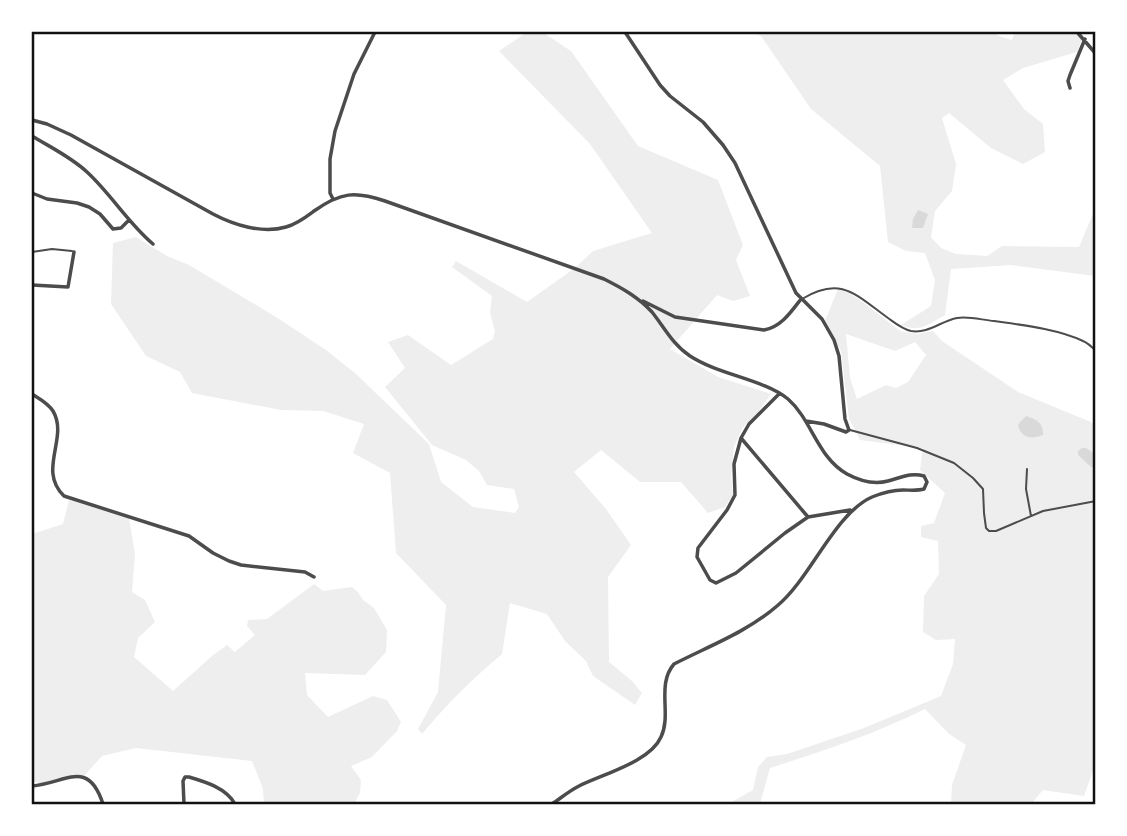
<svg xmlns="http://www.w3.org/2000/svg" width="1127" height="836" font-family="Inter,sans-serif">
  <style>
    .green { fill: #eee; fill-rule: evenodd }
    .water { fill: #d9d9d9 }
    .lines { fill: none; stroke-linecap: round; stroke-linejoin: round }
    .service { stroke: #4c4c4c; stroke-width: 2 }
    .minor { stroke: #4c4c4c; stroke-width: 3.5 }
    .neatline { fill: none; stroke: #111; stroke-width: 2.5 }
  </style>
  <rect width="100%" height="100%" fill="#fff"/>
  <path class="green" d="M527 32H542L571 51 638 146 718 180 743 245 736 260 750 296 733 301 717 295 670 349 718 377 771 394 759 411 743 427 734 447 731 476 733 495 725 507 708 513 681 482H640L601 450 574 472 606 509 631 545 608 577 609 662 632 681 642 693 635 705 593 676 586 661 565 641 547 614 510 603 502 654C471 680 447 704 422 734L418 729 438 692 446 605 396 553 390 473 353 453 364 424 323 411 281 410 192 393 180 372 146 356 111 304 113 243 136 237 167 256 189 265 276 317 326 350 356 374 429 444 441 482 473 507 515 513 519 507 514 489 487 485 479 471 466 460 432 445 385 387 405 368 388 342 408 335 451 365 493 339 495 331 490 313 492 296 452 267 456 261 527 302 575 268 593 251 652 233 590 144 499 51Z
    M752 32H993L999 36 1012 40 1015 32H1074L1082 39 1077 52 1023 68 1003 80 1024 109 1043 124 1045 152 1023 164 991 148 949 113 942 118 956 164 952 191 935 211 931 237 941 248 956 254 987 256 1002 246 1079 247 1095 209V276L1011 265 951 269 945 315C929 324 920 333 901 325L931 306 935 280 925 253 906 251 888 242 880 166 811 109 761 36Z
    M838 289 847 291 864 303 900 331 917 334 933 331 942 341 1018 392 1091 422 1096 427V762L1084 796 1043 790 1031 804H951L952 785 966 745 949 734 925 709C875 734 823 751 770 768L760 804H728L753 790 758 767 767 757 787 754 864 728 941 696 953 664 955 639 936 640 923 632 924 596 939 574 938 541 921 537V526L934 523 945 493 920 470 923 448 860 440 849 419 841 351 825 321ZM846 334 895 351 915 342 926 355 908 382 896 388 886 385 857 399 850 378Z
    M69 500 129 518 135 554 132 592 145 600 155 622 138 638 134 657 173 691 212 656 227 645 235 652 255 635 247 626 248 620 267 619 314 584 323 591 352 587 358 592 363 600 374 608 387 630 386 652 365 675 305 673 307 695 328 717 373 696 387 700 401 722 397 731 372 757 351 766 361 780 360 793 354 804H264L263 789 252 761 136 748 102 756 83 777 78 776 43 784 32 781V534L63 524Z"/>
  <path class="water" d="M918 210 928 214 923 228H912L913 219Z
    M1026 416C1037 419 1044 424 1043 435 1031 440 1021 438 1018 425L1021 421Z
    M1082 448H1086L1095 454V468L1091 467 1078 455V451Z"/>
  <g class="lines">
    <path class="service" d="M32 252 52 249 72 251
      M802 299C841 275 856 295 888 318 895 323 902 329 911 331 928 334 941 321 957 318 969 316 982 320 994 321 1022 325 1058 329 1083 341 1088 343 1092 347 1096 351
      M850 430 917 448 954 463 973 478 983 489 984 513 986 528 989 531H996L1043 511 1096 501
      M1027 469 1026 489 1031 516"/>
    <path class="minor" d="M625 32 660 85 670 96 703 122 723 145 735 163 796 293 822 319 834 340 839 356 845 419 849 430 846 432 824 424 806 421
      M1077 32 1096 54
      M1070 88 1068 81 1070 75 1085 39
      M32 120 47 124 71 135 213 214C234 225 262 234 286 227 297 224 306 217 314 211 341 192 355 191 385 201L604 279C622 288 638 297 652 312 664 327 673 345 690 356 719 375 763 379 788 399 812 420 817 457 847 474 860 481 873 485 888 481 900 478 911 472 924 476L927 482 924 489C917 491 910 490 903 490 892 490 882 493 872 497 834 514 811 578 777 606 747 632 709 646 674 664 656 685 672 714 661 737 650 762 603 774 579 786 569 791 561 798 552 804
      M32 136C50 147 71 157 87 172 111 194 128 223 153 244
      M32 193 47 199 77 203 89 207 100 214 113 229 121 228 129 220
      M333 199 330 193V159L335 131 354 74 375 32
      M32 285 68 287 74 252
      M643 301 675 317 764 330C781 327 791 312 801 299
      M32 394C40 399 48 403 53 411 69 438 37 470 64 496L189 536 213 553 229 561 241 565 305 572 314 577
      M779 394 749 424 741 438 734 464 735 495 727 510 698 548 697 557 710 580 716 583 736 573 785 533 808 517 850 510
      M741 438 808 517
      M32 786C66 783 88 758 103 804
      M184 804 183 781 185 777H189C206 782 226 788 235 804"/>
  </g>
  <rect width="1127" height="836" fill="none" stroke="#ffffff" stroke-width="66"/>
  <rect x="33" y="33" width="1061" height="770" class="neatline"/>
</svg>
